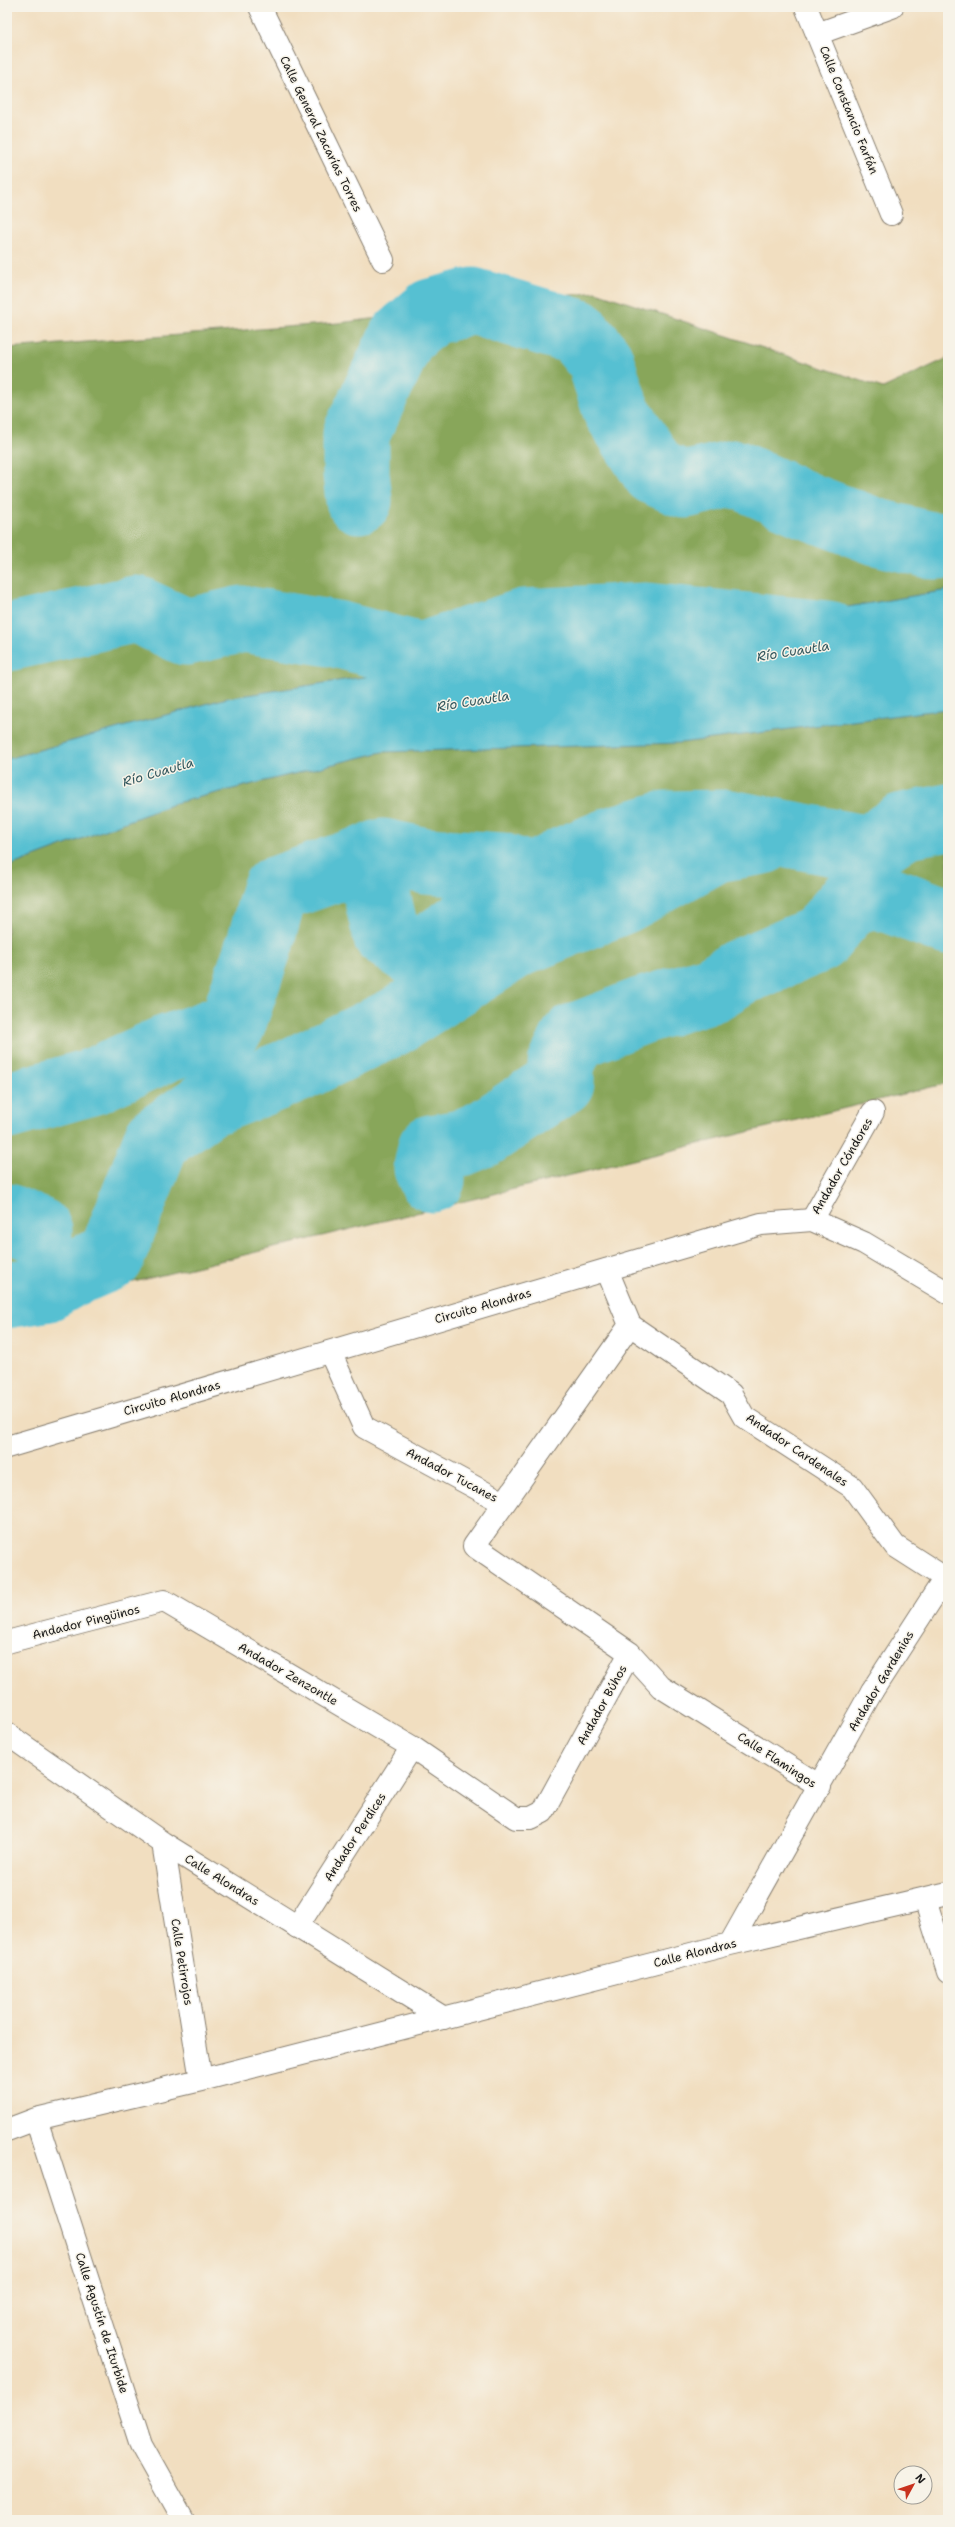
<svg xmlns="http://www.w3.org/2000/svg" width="955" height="2527" font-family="'Shantell Sans',sans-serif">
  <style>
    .forest { fill: #88a65a; stroke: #52613b }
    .water { fill: #56c0d2; stroke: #396e77 }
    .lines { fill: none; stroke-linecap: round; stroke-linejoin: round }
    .river { stroke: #56c0d2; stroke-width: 67 }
    .pedestrian-casing { stroke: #867d6e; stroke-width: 24 }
    .minor-casing { stroke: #867d6e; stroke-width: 24 }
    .pedestrian { stroke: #fff; stroke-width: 22 }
    .minor { stroke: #fff; stroke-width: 22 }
    .labels { text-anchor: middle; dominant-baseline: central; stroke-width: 3; stroke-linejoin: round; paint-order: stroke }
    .street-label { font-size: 12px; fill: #1c1c1c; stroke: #f7f3e8 }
    .water-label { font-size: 13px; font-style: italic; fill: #30555c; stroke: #f7f3e8 }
  </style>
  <rect width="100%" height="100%" fill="#f7f3e8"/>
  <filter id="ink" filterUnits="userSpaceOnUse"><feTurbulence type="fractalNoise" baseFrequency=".025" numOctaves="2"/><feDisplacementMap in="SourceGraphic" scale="8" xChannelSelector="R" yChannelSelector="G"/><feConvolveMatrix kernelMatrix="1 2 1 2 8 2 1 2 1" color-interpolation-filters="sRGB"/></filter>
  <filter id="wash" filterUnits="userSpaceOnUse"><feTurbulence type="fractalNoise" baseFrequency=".012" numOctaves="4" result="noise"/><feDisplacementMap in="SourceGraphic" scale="16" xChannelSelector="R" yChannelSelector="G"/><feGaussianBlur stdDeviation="0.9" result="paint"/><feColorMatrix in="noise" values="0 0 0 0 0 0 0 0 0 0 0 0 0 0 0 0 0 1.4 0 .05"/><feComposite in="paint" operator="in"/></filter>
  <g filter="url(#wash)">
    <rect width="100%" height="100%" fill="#f1dec0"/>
    <path class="forest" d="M596 292 883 388 948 358V1083L7 1313V348L338 323Z"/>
    <path class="water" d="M948 590 947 709 680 743 382 752 176 803 7 867V759L227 698 455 663 700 632Z"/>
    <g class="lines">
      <path class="river" d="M359 500 356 474V434L402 337 431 312 473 301 577 332 600 360 616 410 655 472 685 485 734 473 808 506 877 532 934 546 948 545
        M7 638 136 609 186 632 243 619 336 634 420 656 524 622 646 616 828 634
        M352 863 375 887 386 934 417 956 472 918 510 888 562 874
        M7 1106 94 1081 165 1049 232 1025 260 943 275 890 383 852 426 861 501 866 532 877 564 860 615 839 666 824 729 823 869 849 903 826 948 817
        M432 1179 427 1168 431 1148 461 1143 485 1133 561 1082V1064L574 1037 641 1011 712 989 738 973 819 939 851 901 877 895 948 922
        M7 1217 39 1231
        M7 1295 45 1289 69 1275 111 1257 157 1139 207 1104 295 1070 396 1021 517 944 624 900 716 849 763 841"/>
    </g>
  </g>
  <g filter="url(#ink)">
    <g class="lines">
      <defs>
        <path id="pedestrian" d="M812 1220 873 1112
          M607 1270 630 1325 731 1394 744 1417 852 1487 895 1546 948 1580
          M630 1325 474 1546 630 1653 661 1687 820 1786
          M330 1352 364 1427 504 1503
          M7 1642 164 1601 412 1747 516 1818H531L543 1812 630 1653
          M872 1691 945 1578
          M297 1927 412 1747"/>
        <path id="minor" d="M260 7 383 260
          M806 7 891 214
          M817 34 892 7
          M7 1447 761 1224 812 1220 864 1243 948 1293
          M7 1734 163 1843 444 2018
          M163 1843 201 2080
          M925 1899 948 1972
          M730 1944 872 1691
          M36 2119 141 2445 183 2520
          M7 2130 36 2119 201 2080 730 1944 948 1893"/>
      </defs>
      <use href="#pedestrian" class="pedestrian-casing"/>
      <use href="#minor" class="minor-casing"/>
      <use href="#pedestrian" class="pedestrian"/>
      <use href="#minor" class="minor"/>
    </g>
  </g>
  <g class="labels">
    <g class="street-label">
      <text transform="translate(849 110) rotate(68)">Calle Constancio Farfán</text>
      <text transform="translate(321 134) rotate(64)">Calle General Zacarías Torres</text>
      <text transform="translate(842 1166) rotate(-60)">Andador Cóndores</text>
      <text transform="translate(483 1306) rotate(-16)">Circuito Alondras</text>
      <text transform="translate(172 1398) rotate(-16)">Circuito Alondras</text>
      <text transform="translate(797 1450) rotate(34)">Andador Cardenales</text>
      <text transform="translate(452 1475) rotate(28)">Andador Tucanes</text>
      <text transform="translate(86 1622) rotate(-14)">Andador Pingüinos</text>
      <text transform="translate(288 1674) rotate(30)">Andador Zenzontle</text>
      <text transform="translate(881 1681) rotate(-59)">Andador Gardenias</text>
      <text transform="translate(602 1705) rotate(-61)">Andador Búhos</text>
      <text transform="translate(777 1760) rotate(33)">Calle Flamingos</text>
      <text transform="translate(355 1837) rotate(-57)">Andador Perdices</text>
      <text transform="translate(222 1880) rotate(32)">Calle Alondras</text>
      <text transform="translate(695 1953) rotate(-14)">Calle Alondras</text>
      <text transform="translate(182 1962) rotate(81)">Calle Petirrojos</text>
      <text transform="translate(102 2323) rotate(72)">Calle Agustín de Iturbide</text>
    </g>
    <g class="water-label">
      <text transform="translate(793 651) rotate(-9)">Río Cuautla</text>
      <text transform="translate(473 701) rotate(-9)">Río Cuautla</text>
      <text transform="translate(158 772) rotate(-16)">Río Cuautla</text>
    </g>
  </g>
  <rect width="955" height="2527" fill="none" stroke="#f7f3e8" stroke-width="24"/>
  <g transform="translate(913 2485) rotate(50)"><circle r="19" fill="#f7f3e8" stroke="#9f9d96"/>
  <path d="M0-3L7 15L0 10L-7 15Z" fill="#c8321e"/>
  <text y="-6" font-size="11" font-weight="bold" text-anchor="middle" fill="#1c1c1c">N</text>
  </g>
</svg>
